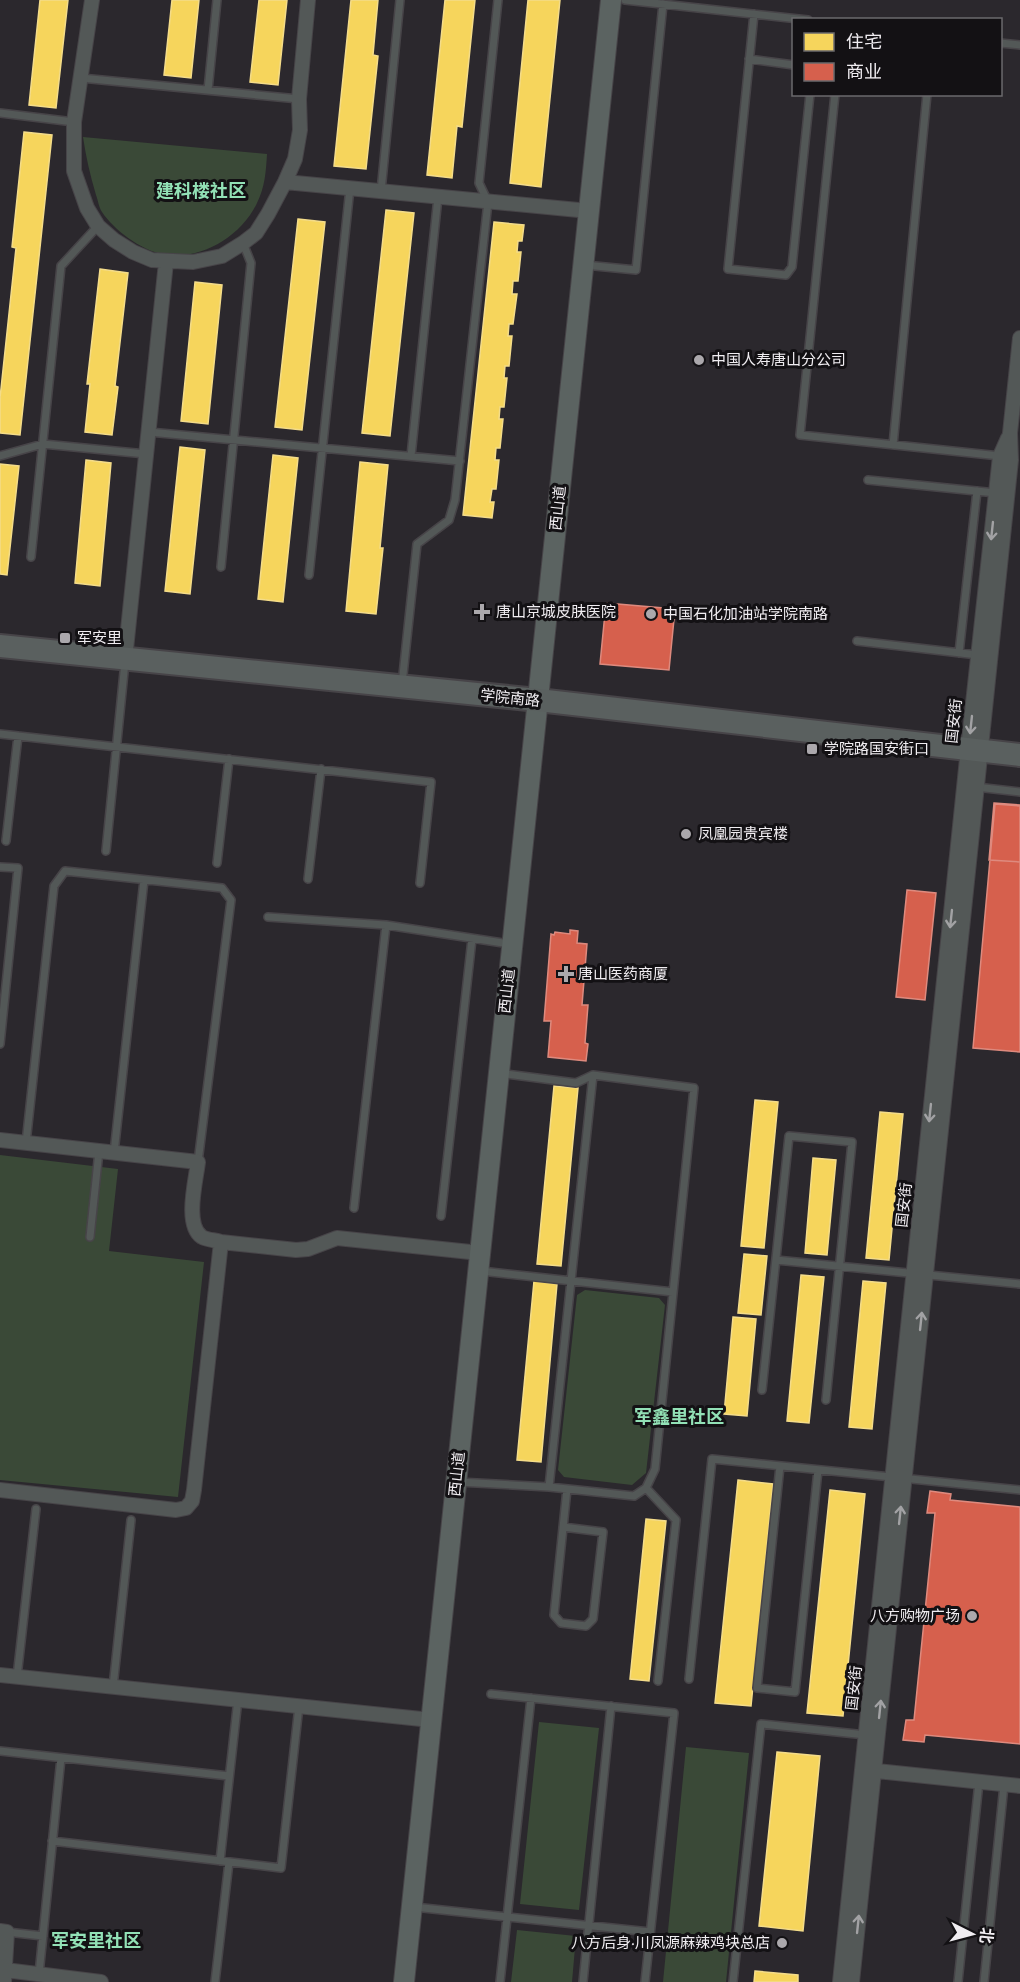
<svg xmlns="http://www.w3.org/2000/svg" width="1020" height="1982" font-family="'Varela Round','Noto Sans SC',sans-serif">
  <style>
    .green { fill: #3a4937 }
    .homes { fill: #f6d55c; stroke: #f4dc89; stroke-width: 1.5 }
    .shops { fill: #d6604d; stroke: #de8a7e; stroke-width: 1.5 }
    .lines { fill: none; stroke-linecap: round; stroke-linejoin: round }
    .lane-casing { stroke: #474448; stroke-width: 10 }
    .street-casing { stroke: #474448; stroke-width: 16 }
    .secondary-casing { stroke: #474448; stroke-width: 22 }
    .primary-casing { stroke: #474448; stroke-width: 26 }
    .lane { stroke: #535857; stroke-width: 7 }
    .street { stroke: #535857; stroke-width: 14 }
    .secondary { stroke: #5b6361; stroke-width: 20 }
    .primary { stroke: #5a605f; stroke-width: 22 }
    .oneway { stroke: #a2a2a4 }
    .poi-dot { fill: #aba8ac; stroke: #131114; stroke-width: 2 }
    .labels { text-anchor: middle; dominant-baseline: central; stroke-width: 6; stroke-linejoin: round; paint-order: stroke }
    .poi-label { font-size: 15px; fill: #f0edf1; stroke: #131114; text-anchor: start }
    .street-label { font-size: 15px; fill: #f0edf1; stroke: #131114 }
    .quarter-label { font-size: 18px; font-weight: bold; fill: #92e1b6; stroke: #131114 }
  </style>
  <rect width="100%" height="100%" fill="#2b282d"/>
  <path class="green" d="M83 137 267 154C266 171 265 187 257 203 241 237 199 262 162 254 141 250 114 230 102 212 99 208 98 200 96 195 90 175 86 157 83 137Z
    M0 1155 118 1169 109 1251 204 1262 178 1497 0 1480Z
    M585 1290 659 1298 665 1305 646 1473 632 1485 564 1477 558 1470 577 1295Z
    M539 1722 599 1728 579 1910 520 1904Z
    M686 1747 749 1753 726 1982H663Z
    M517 1930 576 1936 572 1982H511Z"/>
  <path class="homes" d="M40 0H68L56 108 29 105Z
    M172 0H199L191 78 164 75Z
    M259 0H287L278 85 250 82Z
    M351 0H378L373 55 378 56 366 169 334 166Z
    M445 0H475L462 127 457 126 452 178 427 175Z
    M528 0H560L541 187 510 183Z
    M24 132 52 135 20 435 0 433V398L16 248 12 247Z
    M386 210 414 213 390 436 362 433Z
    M298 219 325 222 302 430 275 427Z
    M494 222 524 225 522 241H518L517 252H521L518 281H513L512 294H517L513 324H509L508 336H512L509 366H505L504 378H507L504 407H500L499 419H503L500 448H496L495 460H499L496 489H492L490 502H494L492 518 463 515Z
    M100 269 128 273 115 386 118 387 112 435 85 432 90 384H87Z
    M195 282 222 285 208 424 181 421Z
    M180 447 205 450 190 594 165 591Z
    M273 455 298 458 283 602 258 599Z
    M86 460 111 463 100 586 75 583Z
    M360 462 388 465 380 548H383L376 614 346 611Z
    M0 464 19 466 7 575 0 574Z
    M554 1086 578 1088 561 1266 537 1264Z
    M755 1100 778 1102 764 1248 741 1246Z
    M880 1112 903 1114 889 1260 866 1258Z
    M813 1158 836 1160 827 1255 805 1253Z
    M744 1254 767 1256 761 1315 738 1313Z
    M801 1275 824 1277 809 1423 787 1421Z
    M534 1281 557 1284 541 1462 517 1460Z
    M863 1281 886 1283 872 1429 849 1427Z
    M733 1317 756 1319 747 1416 724 1414Z
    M738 1480 773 1484 751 1706 715 1703Z
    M830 1490 865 1494 843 1716 807 1713Z
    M646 1519 666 1521 649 1681 630 1679Z
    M777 1752 820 1756 803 1931 759 1926Z
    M755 1971 798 1975V1982H754Z"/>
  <path class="shops" d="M606 603 675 609 669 670 600 664Z
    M994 803 1020 805V862L989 860Z
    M995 804 1020 806V1052L973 1048Z
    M907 890 936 893 925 1000 896 997Z
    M570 930 578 931 577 943 587 944 582 1005H588L585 1043 588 1044 586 1061 548 1057 551 1021H544L551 934 554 935 555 932 570 934Z
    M930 1491 951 1494 950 1500 1020 1507V1744L925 1735 924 1742 903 1740 906 1720H914L935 1513H927Z"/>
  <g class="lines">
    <defs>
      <path id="lane" d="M625 0 808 20
        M754 14 728 269 786 275 792 267 810 94
        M1000 43 1020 45
        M749 59 794 65
        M81 78 299 99
        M208 90 217 0
        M835 94 800 435 1000 456
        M0 113 74 122
        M381 191 400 0
        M585 265 636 270 663 4
        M149 432 460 461
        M893 445 927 94
        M0 456 43 444 146 454
        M411 456 438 197
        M868 480 996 493
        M31 557 61 266 98 226
        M221 567 251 263 243 243
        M309 575 350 188
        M857 641 978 655
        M959 653 977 491
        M402 684 417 544 449 520 455 500 488 202 479 183 498 0
        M0 734 431 782 420 883
        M976 787 1020 792
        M6 841 18 736
        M106 851 125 662
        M217 863 229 759
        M0 867 18 868 0 1044
        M308 879 321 769
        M268 917 386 925 510 944
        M26 1143 54 886 65 871 222 888 231 900 198 1162
        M114 1153 144 880
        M354 1208 386 925
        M441 1216 472 939
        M90 1237 99 1151
        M776 1260 1020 1284
        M481 1271 673 1292
        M762 1390 789 1136 852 1142 826 1400
        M780 1466 757 1688 795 1692 818 1470
        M458 1482 549 1487 634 1496 646 1488 655 1469 694 1088 593 1075 576 1083 499 1073
        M549 1487 593 1075
        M646 1488 676 1520 658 1681
        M563 1527 603 1532 593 1619 586 1626 561 1623 554 1615 567 1489
        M17 1677 36 1509
        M689 1679 712 1459 1020 1490
        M113 1687 131 1520
        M491 1694 674 1713 645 1982
        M0 1751 229 1776
        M52 1841 281 1868 299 1706
        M220 1861 238 1699
        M414 1907 650 1932
        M7 1932 43 1936
        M39 1974 61 1758
        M215 1982 229 1862
        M500 1982 531 1698
        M583 1982 611 1706
        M733 1982 761 1724 866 1735
        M958 1982 979 1782
        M984 1982 1004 1785"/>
      <path id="street" d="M92 0 74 122V171L87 208 98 226 114 240 133 252 152 260 193 262 222 256 243 243 256 233 268 214 285 182 295 159 300 130 299 99 308 0
        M285 182 589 211
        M125 659 166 262
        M0 1140 198 1162C196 1180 184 1225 202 1237 207 1240 215 1240 221 1242
        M0 1490 176 1510 186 1508 192 1501 194 1490 221 1242 296 1250 308 1249 337 1238 480 1253
        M0 1675 431 1720
        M867 1770 1020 1786
        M0 1931 7 1932 4 1982
        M5 1970 101 1982
        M840 1982 968 749 1000 456 1008 438
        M852 1982 1011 460 1010 433 1020 338"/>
      <path id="secondary" d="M404 1982 611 0"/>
      <path id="primary" d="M0 646 538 700 1020 755"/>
    </defs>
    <use href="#lane" class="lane-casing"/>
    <use href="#street" class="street-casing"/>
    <use href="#secondary" class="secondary-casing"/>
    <use href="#primary" class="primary-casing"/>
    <use href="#lane" class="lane"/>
    <use href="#street" class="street"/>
    <use href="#secondary" class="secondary"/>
    <use href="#primary" class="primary"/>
  </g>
  <defs><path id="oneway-shaft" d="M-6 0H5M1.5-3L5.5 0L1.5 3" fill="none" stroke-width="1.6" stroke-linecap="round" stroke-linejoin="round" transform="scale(1.5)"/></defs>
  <g class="oneway">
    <use href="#oneway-shaft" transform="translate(992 531) rotate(96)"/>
    <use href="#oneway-shaft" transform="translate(971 725) rotate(96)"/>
    <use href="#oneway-shaft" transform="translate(951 919) rotate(96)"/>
    <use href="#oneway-shaft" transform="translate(930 1113) rotate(96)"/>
    <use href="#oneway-shaft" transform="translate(921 1321) rotate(-84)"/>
    <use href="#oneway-shaft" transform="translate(900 1515) rotate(-84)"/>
    <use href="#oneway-shaft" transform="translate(880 1709) rotate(-84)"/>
    <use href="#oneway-shaft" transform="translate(858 1924) rotate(-84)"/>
  </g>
  <g class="poi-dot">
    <circle cx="699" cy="360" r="6"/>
    <path d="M479 603h6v6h6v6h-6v6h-6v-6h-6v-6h6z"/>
    <circle cx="651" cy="614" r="6"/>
    <rect x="59" y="632" width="12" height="12" rx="3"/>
    <rect x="806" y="743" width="12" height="12" rx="3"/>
    <circle cx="686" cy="834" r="6"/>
    <path d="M563 965h6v6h6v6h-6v6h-6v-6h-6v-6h6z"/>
    <circle cx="972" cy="1616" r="6"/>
    <circle cx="782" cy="1943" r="6"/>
  </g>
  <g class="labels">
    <g class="poi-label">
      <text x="711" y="360">中国人寿唐山分公司</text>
      <text x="496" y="612">唐山京城皮肤医院</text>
      <text x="663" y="614">中国石化加油站学院南路</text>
      <text x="77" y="638">军安里</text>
      <text x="824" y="749">学院路国安街口</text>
      <text x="698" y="834">凤凰园贵宾楼</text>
      <text x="578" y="974">唐山医药商厦</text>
      <text x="960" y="1616" text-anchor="end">八方购物广场</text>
      <text x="770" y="1943" text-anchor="end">八方后身·川凤源麻辣鸡块总店</text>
    </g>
    <g class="street-label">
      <text transform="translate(558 508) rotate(-84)">西山道</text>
      <text transform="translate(510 698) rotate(6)">学院南路</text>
      <text transform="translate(954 721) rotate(-84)">国安街</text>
      <text transform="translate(507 991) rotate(-84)">西山道</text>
      <text transform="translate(904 1205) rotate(-84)">国安街</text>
      <text transform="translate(457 1474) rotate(-84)">西山道</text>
      <text transform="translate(854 1688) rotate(-84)">国安街</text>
    </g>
    <g class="quarter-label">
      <text x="201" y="191">建科楼社区</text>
      <text x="679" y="1417">军鑫里社区</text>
      <text x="96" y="1941">军安里社区</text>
    </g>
  </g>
  <rect x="792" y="18" width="210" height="78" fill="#131114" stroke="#6b696c" stroke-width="1.5"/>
  <rect x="804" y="33" width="30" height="18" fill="#f6d55c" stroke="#6b696c" stroke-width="1.5"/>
  <text x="846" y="48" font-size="18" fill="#f0edf1">住宅</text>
  <rect x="804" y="63" width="30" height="18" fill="#d6604d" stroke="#6b696c" stroke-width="1.5"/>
  <text x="846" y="78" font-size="18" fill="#f0edf1">商业</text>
  <g transform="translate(972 1934) rotate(96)" stroke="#131114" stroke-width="4.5" paint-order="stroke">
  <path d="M0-4.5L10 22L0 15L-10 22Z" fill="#f0edf1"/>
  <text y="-9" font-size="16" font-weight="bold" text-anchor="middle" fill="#f0edf1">北</text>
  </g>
</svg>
